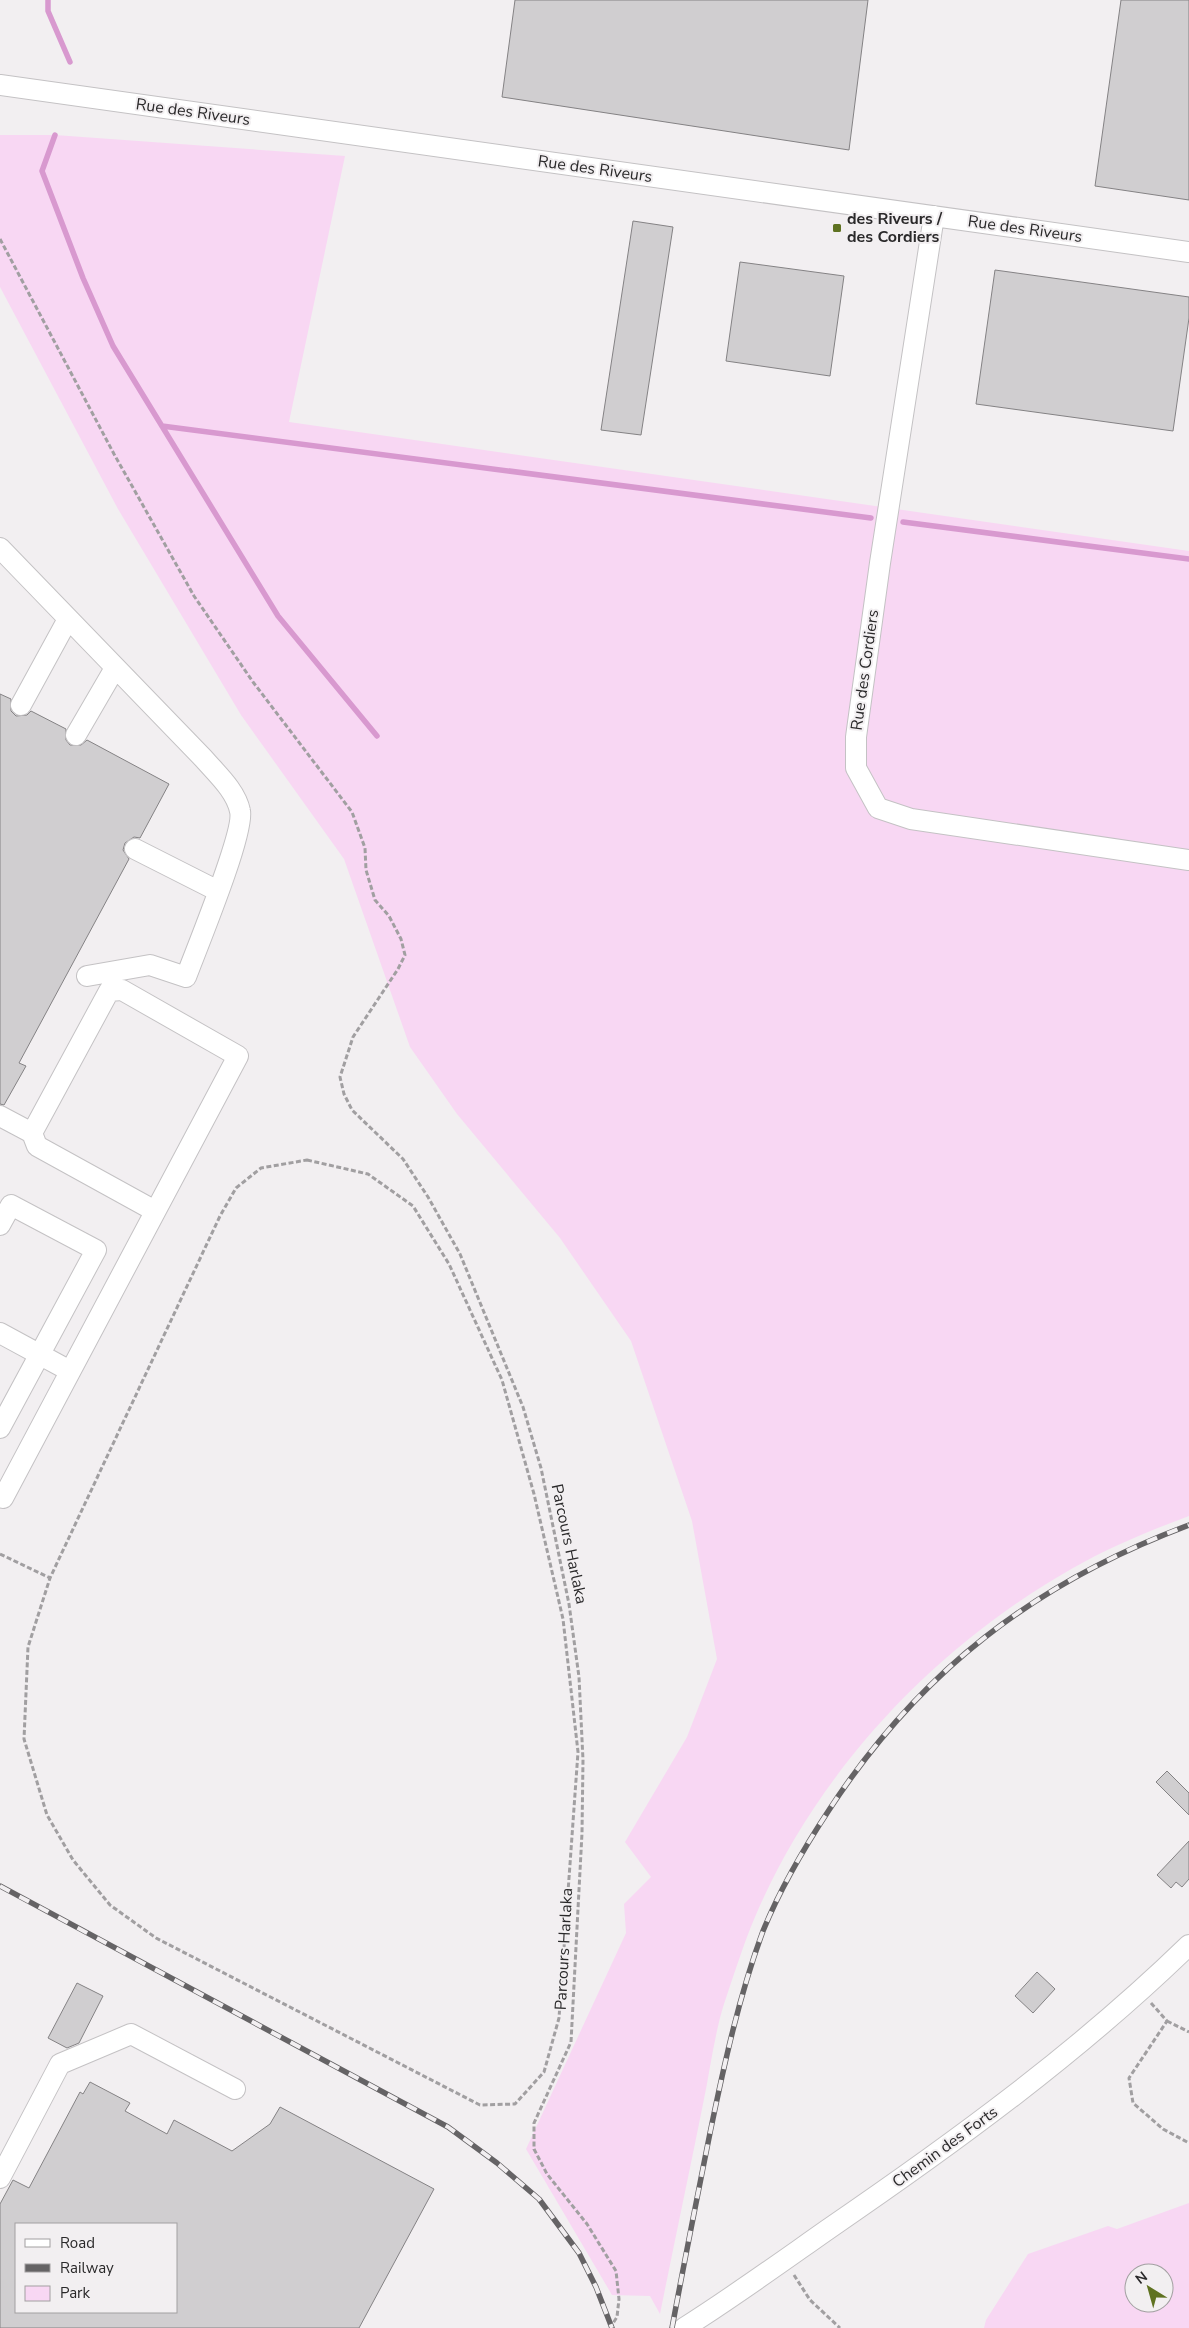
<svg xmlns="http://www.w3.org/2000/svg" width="1189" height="2328" font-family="'Nunito Sans',sans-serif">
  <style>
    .green { fill: #f8d7f3; fill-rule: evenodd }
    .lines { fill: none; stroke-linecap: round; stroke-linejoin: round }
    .stream { stroke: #d899cf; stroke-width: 5.5 }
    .building { fill: #d0ced0; stroke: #848284; fill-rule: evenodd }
    .minor-casing { stroke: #c4c2c4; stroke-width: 22 }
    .path { stroke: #a19fa1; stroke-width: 3; stroke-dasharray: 5 2.5; stroke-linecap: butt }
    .minor { stroke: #fff; stroke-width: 20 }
    .rail-casing { stroke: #656365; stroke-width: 5.5 }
    .rail { stroke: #f2eff1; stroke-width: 4; stroke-dasharray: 11; stroke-linecap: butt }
    .poi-dot { fill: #5f7221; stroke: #f2eff1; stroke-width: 2 }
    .labels { text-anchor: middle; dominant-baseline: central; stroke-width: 4; stroke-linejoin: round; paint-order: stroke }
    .street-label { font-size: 16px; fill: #2a292a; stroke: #f2eff1 }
    .poi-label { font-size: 16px; font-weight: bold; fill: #2a292a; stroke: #f2eff1; text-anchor: start }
  </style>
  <rect width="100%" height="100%" fill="#f2eff1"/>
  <path class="green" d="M0 135H55L345 156 289 422 1189 551V1516C1149 1531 1110 1547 1073 1568 935 1646 817 1771 755 1917 743 1945 734 1975 724 2004 714 2036 710 2071 703 2104 689 2174 674 2244 660 2314L650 2296 612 2295 526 2149 626 1933 624 1904 651 1877 625 1842 687 1737 717 1659 692 1521 631 1341 560 1238 457 1114 410 1047 344 859 241 715 118 509 0 287Z
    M1189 2203V2328H984L986 2320 1028 2254 1108 2226 1117 2229ZM1134 2273H1164V2303H1134Z"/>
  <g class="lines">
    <path class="stream" d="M48 0V11L70 62
      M55 135 42 171 83 278 113 346 278 616 377 736
      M162 426 871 518
      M903 522 1189 559"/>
  </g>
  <path class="building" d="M515 0H868L849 150 502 97Z
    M1121 0H1189V200L1095 186Z
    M633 221 673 227 641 435 601 430Z
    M740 262 844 276 830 376 726 361Z
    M995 270 1189 297V318L1173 431 976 404Z
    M0 694 11 699V711L16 716 27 715 31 711 66 729V740L70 745H81L87 740 169 784 140 838 134 837 125 843 123 850 129 859 19 1063 26 1066 4 1105 0 1104Z
    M1167 1771 1189 1793V1815L1156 1782Z
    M1189 1841V1879L1182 1887 1176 1882 1171 1888 1157 1875Z
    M1037 1972 1055 1989 1033 2013 1015 1996Z
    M77 1983 103 1996 79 2043 67 2048 48 2038Z
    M90 2082 130 2103 125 2111 167 2134 174 2120 232 2151 270 2124 280 2107 434 2189 359 2328H0V2204L13 2180 29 2188 80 2092 83 2094ZM16 2224H176V2312H16Z"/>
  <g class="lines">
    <defs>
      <path id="minor" d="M0 85 1189 252
        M934 216 880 563 856 737V768L878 808 911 819 1189 860
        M0 548 204 759C217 774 236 791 240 811 245 832 196 950 186 977L150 965 87 976
        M21 705 68 619
        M76 735 115 668
        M135 849 218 891
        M0 1116 32 1133 109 991 122 990 238 1056 3 1498 0 1496
        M32 1133 37 1146 155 1211
        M0 1225 11 1205 96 1250 0 1428
        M0 1333 70 1371
        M0 2178 60 2064 131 2034 235 2089
        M684 2328C733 2297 780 2263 827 2230 954 2143 1079 2052 1189 1945"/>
    </defs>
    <use href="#minor" class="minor-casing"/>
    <path class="path" d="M0 239 114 454 194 596 253 682 352 812 365 848 366 870 375 900 389 916 401 939 405 955 398 969 353 1037 340 1077 344 1094 352 1110 403 1159 428 1197 460 1254 523 1407 541 1468 569 1604 579 1677 583 1760 582 1833 571 2042 534 2123V2149L547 2174 587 2224 616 2271 619 2299 617 2317 610 2328
      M307 1160 368 1174 413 1206 449 1264 502 1380 534 1494 563 1619 578 1752 559 2018 544 2072 515 2104 480 2105 156 1938 110 1905 73 1860 47 1815 24 1739 28 1647 50 1578 220 1216 236 1188 261 1168Z
      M0 1554 50 1578
      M1151 2003 1167 2021 1129 2078 1133 2103 1163 2129 1189 2143
      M1167 2021 1189 2032
      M794 2275 810 2300 840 2328"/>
    <use href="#minor" class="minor"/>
    <defs>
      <path id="rail" d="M0 1886 448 2127 497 2163 539 2199 579 2253 596 2287 612 2328
        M672 2328C684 2263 697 2198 710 2133 724 2065 739 1996 763 1931 780 1889 804 1848 829 1810 919 1672 1034 1583 1189 1525"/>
    </defs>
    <use href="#rail" class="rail-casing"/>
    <use href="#rail" class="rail"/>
  </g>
  <rect class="poi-dot" x="832" y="223" width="10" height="10" rx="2.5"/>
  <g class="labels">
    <g class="street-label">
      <text transform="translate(193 112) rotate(8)">Rue des Riveurs</text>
      <text transform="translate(595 169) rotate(8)">Rue des Riveurs</text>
      <text transform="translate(1025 229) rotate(8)">Rue des Riveurs</text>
      <text transform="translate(865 670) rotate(-82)">Rue des Cordiers</text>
      <text transform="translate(569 1544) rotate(78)">Parcours Harlaka</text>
      <text transform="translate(564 1949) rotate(-87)">Parcours Harlaka</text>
      <text transform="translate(945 2147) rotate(-36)">Chemin des Forts</text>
    </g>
    <g class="poi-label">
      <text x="847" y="219">des Riveurs /<tspan x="847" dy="18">des Cordiers</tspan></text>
    </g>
  </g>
  <rect x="15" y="2223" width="162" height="90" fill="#f2eff1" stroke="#a2a0a1"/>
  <rect x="25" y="2239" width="25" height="8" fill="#ffffff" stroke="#a2a0a1"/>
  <text x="60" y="2248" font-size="15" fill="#2a292a">Road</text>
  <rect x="25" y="2264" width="25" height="8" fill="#656365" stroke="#a2a0a1"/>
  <text x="60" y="2273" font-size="15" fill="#2a292a">Railway</text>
  <rect x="25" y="2286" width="25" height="15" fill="#f8d7f3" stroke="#a2a0a1"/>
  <text x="60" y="2298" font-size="15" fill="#2a292a">Park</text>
  <g transform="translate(1149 2288) rotate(323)"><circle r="24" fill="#f2eff1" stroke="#a2a0a1"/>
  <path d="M0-4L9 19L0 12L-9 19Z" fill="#5f7221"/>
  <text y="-8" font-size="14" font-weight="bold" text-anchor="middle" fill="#2a292a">N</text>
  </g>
</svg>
